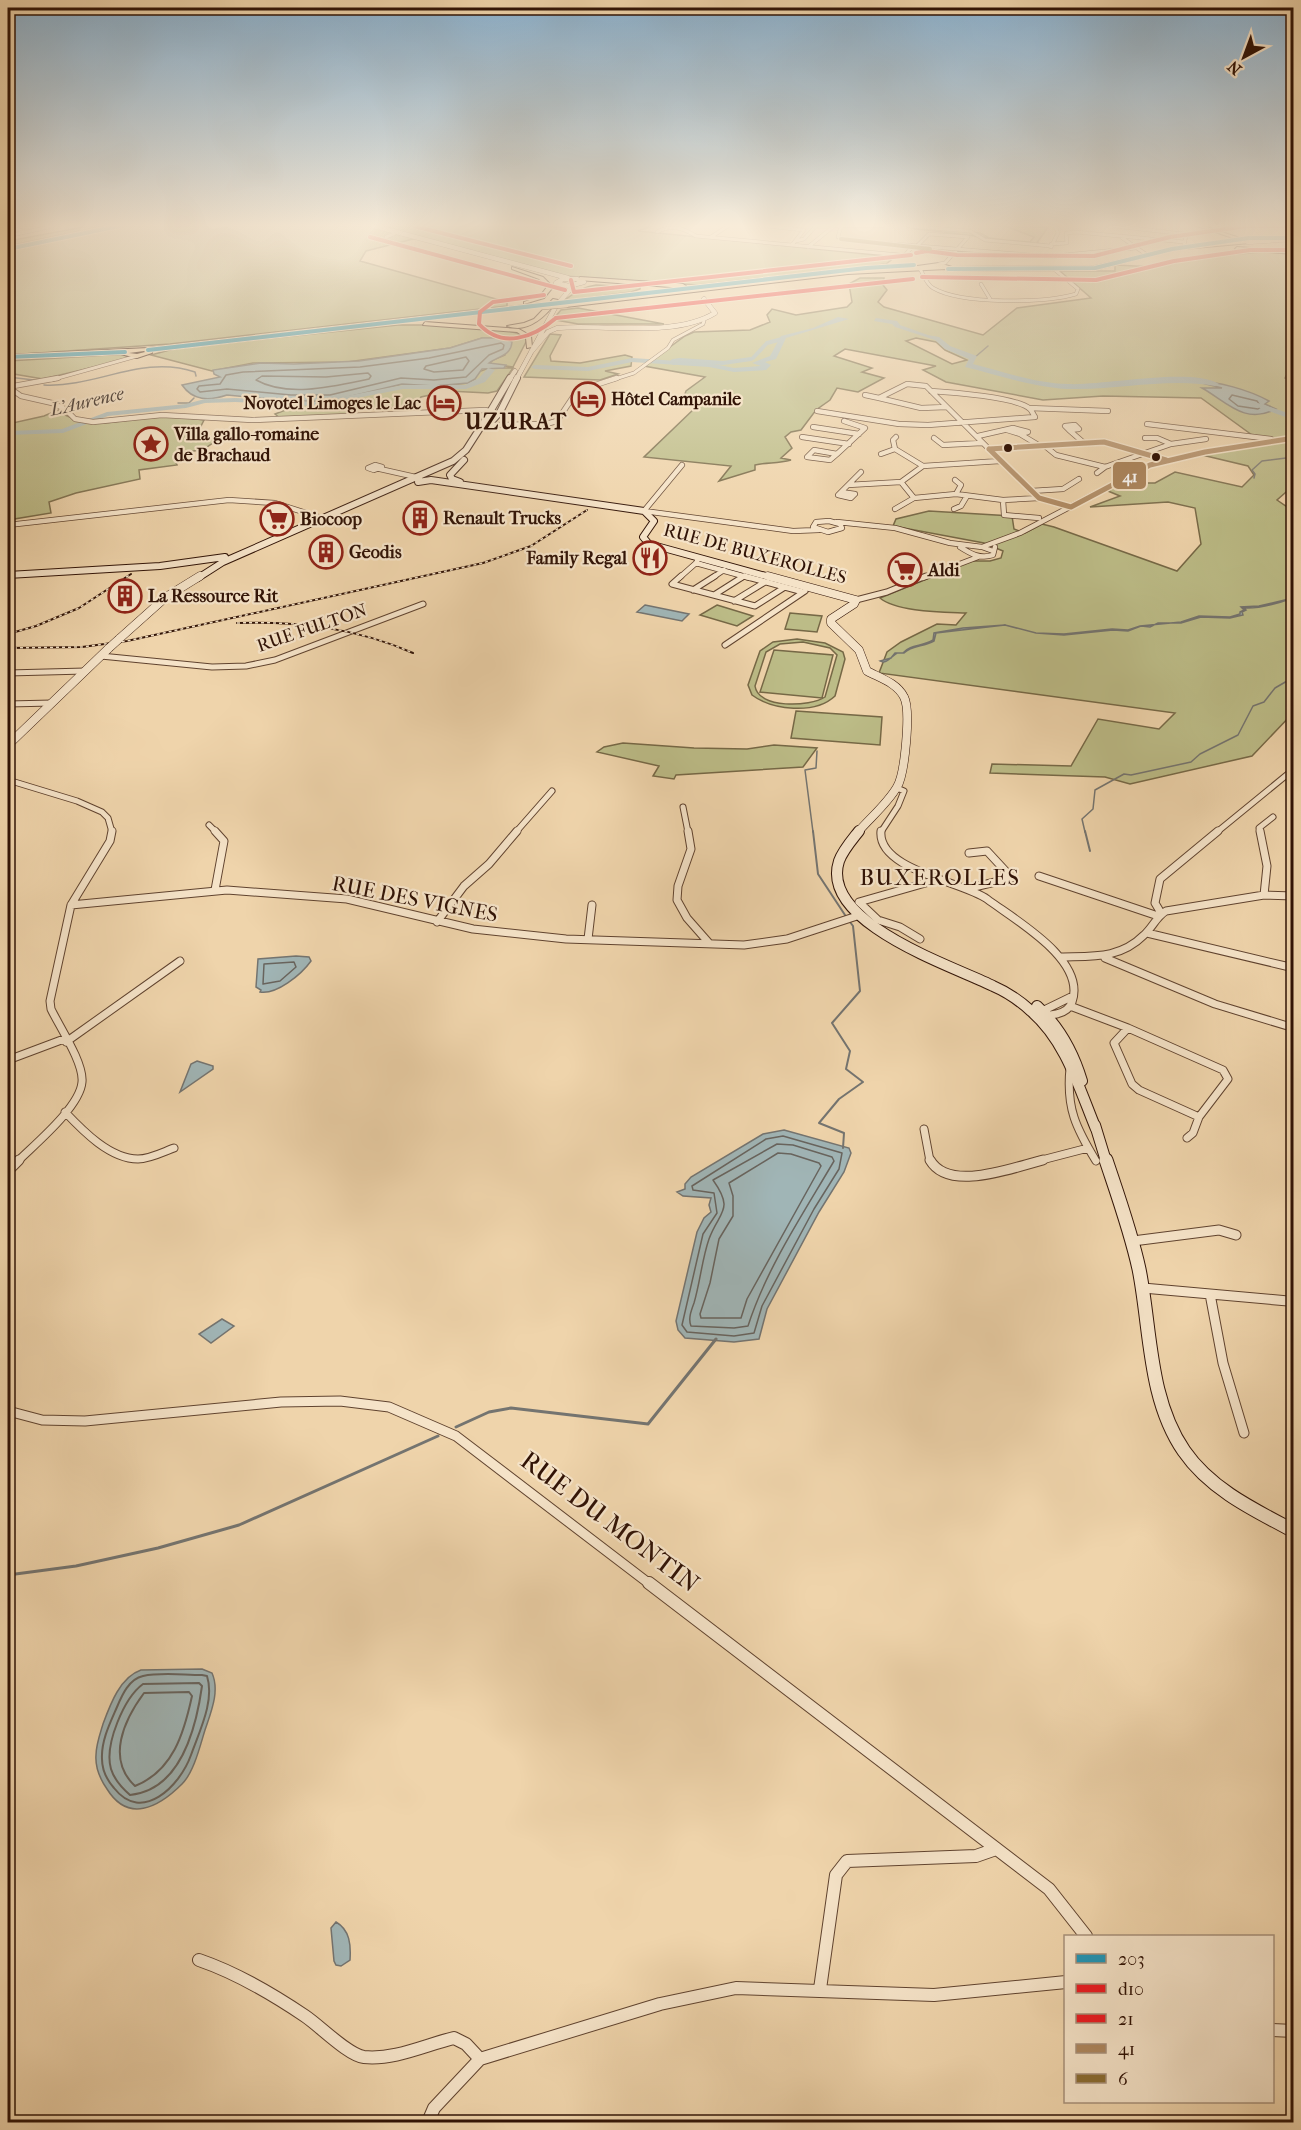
<svg xmlns="http://www.w3.org/2000/svg" width="1301" height="2130" font-family="'IM FELL French Canon',serif">
  <style>
    .green { fill: #bcbc87; stroke: #766846; stroke-width: 1.5; fill-rule: evenodd }
    .water { fill: #a0b5b6; stroke: #747470; stroke-width: 1.5 }
    .lines { fill: none; stroke-linecap: round; stroke-linejoin: round }
    .shore-far1 { stroke: #68645e; stroke-width: 1.5 }
    .shore { stroke: #68645e; stroke-width: 2 }
    .stream-far2 { stroke: #747470; stroke-width: 1.5 }
    .stream-far1 { stroke: #747470; stroke-width: 2 }
    .stream { stroke: #747470; stroke-width: 3 }
    .canal { stroke: #a0b5b6; stroke-width: 4 }
    .river { fill: #a0b5b6; fill-rule: evenodd }
    .street-far5-casing { stroke: #60432f; stroke-width: 4 }
    .street-far4-casing { stroke: #60432f; stroke-width: 6 }
    .street-far3-casing { stroke: #60432f; stroke-width: 7 }
    .street-far2-casing { stroke: #60432f; stroke-width: 9 }
    .street-far1-casing { stroke: #60432f; stroke-width: 11 }
    .street-casing { stroke: #60432f; stroke-width: 14 }
    .secondary-far4-casing { stroke: #311306; stroke-width: 5 }
    .secondary-far3-casing { stroke: #311306; stroke-width: 8 }
    .secondary-far2-casing { stroke: #311306; stroke-width: 9 }
    .secondary-far1-casing { stroke: #311306; stroke-width: 12 }
    .secondary-casing { stroke: #311306; stroke-width: 15 }
    .primary-casing { stroke: #311306; stroke-width: 2 }
    .highway-casing { stroke: #311306; stroke-width: 2 }
    .street-far5 { stroke: #f5e3c8; stroke-width: 3 }
    .street-far4 { stroke: #f5e3c8; stroke-width: 4.5 }
    .street-far3 { stroke: #f5e3c8; stroke-width: 5 }
    .street-far2 { stroke: #f5e3c8; stroke-width: 7 }
    .street-far1 { stroke: #f5e3c8; stroke-width: 9 }
    .street { stroke: #f5e3c8; stroke-width: 12 }
    .secondary-far4 { stroke: #f5e3c8; stroke-width: 4.5 }
    .secondary-far3 { stroke: #f5e3c8; stroke-width: 6 }
    .secondary-far2 { stroke: #f5e3c8; stroke-width: 8 }
    .secondary-far1 { stroke: #f5e3c8; stroke-width: 10 }
    .secondary { stroke: #f5e3c8; stroke-width: 13 }
    .primary { fill: #efd4ab; fill-rule: evenodd }
    .highway { fill: #efd4ab; fill-rule: evenodd }
    .rail-casing { stroke: #311306; stroke-width: 2 }
    .rail { stroke: #f5e3c8; stroke-width: 1.5; stroke-dasharray: 3; stroke-linecap: butt }
    .secondary-bridge-casing { stroke: #311306; stroke-width: 9; stroke-linecap: butt }
    .primary-bridge-casing { stroke: #311306; stroke-width: 6; stroke-linecap: butt }
    .secondary-bridge { stroke: #f5e3c8; stroke-width: 8 }
    .primary-bridge { stroke: #efd4ab; stroke-width: 5 }
    .bus-1-casing { stroke: #f5e3c8; stroke-width: 6 }
    .bus-2-casing { stroke: #f5e3c8; stroke-width: 6 }
    .bus-3-casing { stroke: #f5e3c8; stroke-width: 6 }
    .bus-4-casing { stroke: #f5e3c8; stroke-width: 8 }
    .bus-5-casing { stroke: #f5e3c8; stroke-width: 6 }
    .bus-1 { stroke: #2296b6; stroke-width: 4 }
    .bus-2 { stroke: #ed1c24; stroke-width: 4 }
    .bus-3 { stroke: #ed1c24; stroke-width: 4 }
    .bus-4 { stroke: #ad875f; stroke-width: 5 }
    .bus-5 { stroke: #8a6c32; stroke-width: 4 }
    .bus-dot { fill: #311306; stroke: #f5e3c8; stroke-width: 2 }
    .labels { text-anchor: middle; dominant-baseline: central; stroke-width: 4.5; stroke-linejoin: round; paint-order: stroke }
    .far-poi-label { font-size: 18px; font-weight: bold; fill: #311306; stroke: #f5e3c8; text-anchor: start }
    .far-water-label { font-size: 18px; font-style: italic; fill: #584c44; stroke: #f5e3c8 }
    .far-street-label { font-size: 18px; fill: #311306; stroke: #f5e3c8 }
    .street-label { font-size: 21px; fill: #311306; stroke: #f5e3c8 }
    .far-district-label { font-size: 22px; font-weight: bold; letter-spacing: 1.5px; fill: #311306; stroke: #f5e3c8 }
    .neighbourhood-label { font-size: 22px; letter-spacing: 1.5px; fill: #311306; stroke: #f5e3c8 }
    .near-street-label { font-size: 26px; fill: #311306; stroke: #f5e3c8 }
    .line-badge { stroke: #f5e3c8; stroke-width: 2 }
    .badge-label { font-size: 16px; text-anchor: middle; font-weight: bold; fill: #fff }
  </style>
  <rect width="100%" height="100%" fill="#efd4ab"/>
  <filter id="stains"><feTurbulence type="fractalNoise" baseFrequency=".00333" numOctaves="4"/><feColorMatrix values="0 0 0 0 .2 0 0 0 0 .09 0 0 0 0 .02 0 0 0 .5 -.17"/></filter>
  <radialGradient id="worn" r=".72"><stop offset=".6" stop-color="#630" stop-opacity="0"/><stop offset="1" stop-color="#630" stop-opacity=".3"/></radialGradient>
  <path class="green" d="M89 226H104L8 246V241Z
    M126 226H542L578 228 592 226H652L638 231 895 257 886 264 697 285 564 276 417 238 366 251 360 261 507 302V306L170 344 8 355V250Z
    M994 226 1048 227 1037 243 1048 245C1003 241 960 233 915 229L917 227 980 233 991 239 1030 242 1034 237 1005 226Z
    M1263 252 1293 254V375L1287 374 1285 378 1293 380V486L1277 500 1293 511V713L1252 756 1130 784 1105 777 990 773 992 764 1071 766 1098 719 1159 729 1175 713 879 673 887 652 901 642 937 624 956 625 966 613C944 612 896 612 880 598L971 561H990L1001 558 1003 551 984 543 893 526 896 519 929 511 1012 516 1014 529 1025 533 1042 524 1054 527 1177 571 1201 544 1195 508 1168 502 1090 507 1120 496 1108 491 1121 483H1155L1175 472 1242 487 1254 475 1248 466 1202 455 1263 443 1201 398 1103 396 1043 400 946 382 923 370 936 366 845 349 834 356 872 368 862 372 884 378 858 392 837 388 830 400 816 410 801 430 791 432 785 437 792 448 781 458 791 460C777 464 768 462 755 465V470L719 481 731 466 644 457 696 407 685 394 686 391 705 377 644 366 685 336 694 332 750 330 770 322 767 315 772 309 796 315 847 307 852 302 849 284 860 278H884L883 285 887 290 878 302 884 307 983 335 1017 308 1091 298 1060 271H1115V265L1156 267 1201 257ZM916 338 936 342 945 350 967 360 952 364 906 341Z
    M596 285 640 287V289L631 292 563 301C574 294 581 287 596 285Z
    M578 308 664 324H578L556 320 555 317 561 310Z
    M398 325C434 325 492 323 525 336L527 340 513 367 489 364 493 360 505 355 506 338H482L450 348 347 362 253 363 212 371 151 355 177 348Z
    M550 334 561 335 550 356 551 361 580 363 625 355 632 357 631 366 605 371 618 374 600 380 524 377Z
    M125 354 128 359 43 379 8 373V361Z
    M489 368H513L497 391 488 393 448 391 421 397 414 407 349 410V415L280 418 275 414 309 401H331L402 384 434 386 468 383 475 379 478 372Z
    M58 410C85 432 116 420 148 418 167 416 185 417 204 420L196 436 220 438 204 449 173 455 177 465 139 470 140 479 76 493 49 502 51 513 8 520V424L44 416Z
    M717 605 753 616 737 626 700 615Z
    M790 613 822 616 817 632 785 629Z
    M797 639 825 643 843 652 845 659 835 696C815 715 772 710 752 695L748 685 760 651 773 642ZM803 642 830 648 837 655 825 697C810 707 758 709 755 686L766 652 780 644Z
    M774 650 833 655 822 698 760 692Z
    M796 711 882 717 880 745 791 738Z
    M623 743 694 748 747 749 774 745 817 748 803 767 676 775 674 779 653 776 659 766 597 752 604 747Z
    M1213 2116 1230 2122H904Z"/>
  <path class="water" d="M482 338H503L512 342C511 356 498 356 489 363L506 365 504 368 482 369 475 379 468 383 434 386 402 384 331 401H291L227 395C209 401 193 401 182 385L220 377 214 374 213 370 261 363 294 364 359 361 450 348Z
    M1194 381C1218 381 1249 390 1269 401L1265 404 1276 409C1244 425 1227 402 1202 388H1222Z
    M1293 598C1279 603 1259 609 1244 608L1246 610 1242 612 1243 615 1230 618 1201 617 1181 623H1158L1150 627 1141 626 1128 631 1113 630 1064 635 1036 633 1005 625 936 633 934 641C923 647 912 645 904 653H897C892 656 886 665 880 661L891 658 895 653H903C911 644 922 647 933 640L934 633 963 628 1005 625 1036 633 1064 634 1112 629 1128 630 1140 626 1181 622 1199 616 1230 617 1240 614V612L1244 610 1241 607 1259 606Z
    M645 605 689 614 682 621 637 612Z
    M296 956 309 957 311 961C301 975 276 995 260 992L261 990 256 987 258 959Z
    M197 1061 213 1066V1069L180 1092 191 1064Z
    M784 1130 849 1148 851 1153 844 1172 819 1212 767 1309 759 1339 734 1342 685 1338 678 1330 676 1321 697 1232 704 1218 711 1212 709 1205 711 1198 683 1196 677 1192 685 1189V1184L691 1177 763 1134Z
    M222 1319 234 1326 211 1343 199 1334Z
    M202 1669 212 1673C220 1691 211 1712 205 1730 200 1746 194 1772 182 1784 158 1808 128 1823 107 1789 100 1779 95 1768 96 1755 96 1745 100 1734 103 1724 110 1705 120 1677 141 1670Z
    M336 1922C350 1930 351 1945 350 1960L341 1966 336 1965 334 1961 331 1928Z"/>
  <g class="lines">
    <path class="shore-far1" d="M501 343 504 345 503 349 489 355 466 377 434 380 401 378 330 395H291L227 389 200 392 197 389 199 386 220 384 226 375 243 372 360 367 429 358Z
      M466 357 469 361 463 370 434 372 424 369 426 366Z
      M368 373 371 376 369 379C335 386 288 398 256 380L262 376 326 377Z
      M1232 395 1257 401 1261 407 1258 409 1238 406 1229 399Z
      M294 962 296 967 280 981 263 984 264 964Z
      M783 1136 842 1153 839 1169 814 1209 762 1306 754 1333 734 1336 687 1332 682 1325 703 1234 717 1213 714 1193 693 1190 692 1186 766 1139Z
      M777 1144 793 1145 832 1157 834 1161C803 1214 767 1267 748 1326L734 1328 691 1326C688 1319 691 1311 694 1303 700 1283 702 1259 709 1239 719 1211 735 1211 713 1180Z
      M778 1153 791 1154 819 1163 821 1166 747 1299 741 1318H701L700 1314 710 1283 719 1239 733 1216V1196L729 1183Z"/>
    <path class="shore" d="M202 1675 207 1676C215 1701 199 1732 191 1755 180 1786 142 1824 114 1788 107 1780 102 1770 102 1759 101 1741 110 1723 117 1707 122 1695 129 1679 143 1676 161 1672 183 1675 202 1675Z
      M199 1683 202 1686C196 1729 180 1790 130 1795 122 1788 114 1779 111 1769 104 1745 124 1698 143 1684Z
      M189 1692 192 1696C184 1733 173 1771 135 1786 106 1759 124 1720 144 1693Z"/>
    <path class="stream-far2" d="M974 358 988 346
      M8 377 34 380
      M44 385C96 388 142 354 195 372L196 376
      M178 403H189L194 398
      M1254 478 1255 474 1252 470 1262 461 1294 457
      M813 832 805 770 816 768 817 751
      M1085 832 1082 819 1093 809 1095 790 1124 774 1131 775 1191 762 1200 754 1238 735 1253 706 1264 702 1275 688 1294 677"/>
    <path class="stream-far1" d="M813 831 818 874 845 915
      M1085 831 1090 851
      M843 1148 844 1133 819 1123 839 1099 863 1082 846 1069 850 1051 832 1023 860 991 853 926 850 922"/>
    <path class="stream" d="M456 1427 489 1412 511 1408 648 1424 716 1339
      M8 1575 76 1566 158 1548 239 1525 438 1436"/>
    <path class="canal" d="M753 358 767 343 782 339
      M674 363 673 361 680 360 723 363 751 359"/>
    <path class="river" d="M838 317 849 319 786 338 776 359 765 362 771 365 766 370 734 372 709 367 632 362 588 371 535 369 531 367 535 365 588 367 632 358 709 363 734 368 761 366 752 363 770 356 781 336 813 328Z
      M876 318 897 321 900 325 928 335 939 337 950 346 977 356 973 364C1004 372 1035 383 1068 384 1104 386 1190 367 1219 384L1215 386C1169 378 1124 389 1078 389 1040 390 1002 376 965 367L969 359 945 349 935 340 895 327 892 324 874 321Z
      M488 368 495 370 485 382 466 389H403L316 406 235 402 205 403 186 408 108 416 63 433 8 435V431L62 429 107 412 186 404 205 399 235 398 316 402 403 385H465L479 378Z
      M1252 401 1294 415V420L1252 405Z"/>
    <defs>
      <path id="street-far5" d="M766 226 804 230 792 245
        M841 226 838 237 844 240 1055 257
        M908 226 970 231 985 240 1050 246
        M1114 226 1184 234 1186 236 1184 245
        M8 227 23 231
        M1239 227 1273 226
        M657 232C671 224 683 228 696 236L900 255H905L913 246
        M8 236 53 226
        M386 237 394 234
        M711 237 728 226
        M1121 237 1147 255
        M796 241 804 239 816 226
        M1051 244 1067 243 1066 233 1076 232 1184 242
        M917 246 929 234 968 237 945 263 939 264
        M808 247 834 226H883
        M1051 247 1058 233 1055 226
        M1054 256 1136 248
        M920 269C924 275 926 284 933 288 962 305 1045 303 1076 294L1078 289 1054 269
        M981 284 990 299
        M51 380 137 356
        M612 380 634 373 668 348 673 340 703 324 704 321"/>
      <path id="street-far4" d="M907 384 926 386 947 407 921 408 879 398Z
        M8 387 21 396 52 403 65 409 75 419 93 422 162 415 252 420 485 410 494 412 495 416
        M8 387 58 378
        M865 395 879 398
        M947 407 1034 494 1039 498 1070 507
        M1029 408 1108 411
        M817 411 899 424 928 425 1035 417C1033 414 1032 411 1030 409 1017 397 950 392 931 391
        M1147 424 1271 439
        M493 425 546 424 557 421 577 391 617 378
        M1075 425 1079 429 1069 430 1065 426Z
        M813 427 859 434
        M1069 430 1084 443
        M1020 434 1040 446
        M978 436 1013 428 1028 432 1020 434 1007 430
        M802 437 849 444
        M896 437 893 440 895 449 923 466
        M934 438 943 445 982 443
        M1145 438H1157L1171 444
        M1045 446 1056 455 1105 467 1171 444 1206 439
        M989 449 1104 442 1166 460
        M814 450 837 454 830 460 807 457Z
        M837 454 865 428 844 421
        M881 454 895 449
        M1000 461 923 466 901 482 914 498 956 494 1003 500 1039 498
        M375 465 382 467 374 470 368 468Z
        M380 469 420 478
        M861 472 848 485 901 482
        M1097 473 1105 467
        M955 480 961 485 956 494
        M1031 491 1063 489 1079 479
        M841 492 855 494 851 498 838 495Z
        M841 492 848 485
        M1003 500 1004 515 1039 518
        M895 509 914 498
        M954 509 961 506 967 496
        M644 511 793 531 819 530
        M644 511 682 465
        M829 521 840 524 842 528 828 532 813 527 816 522Z
        M837 522 895 528 950 543 982 547 993 551
        M8 525 229 500 275 503 325 519
        M960 547C971 554 980 559 993 555L995 547
        M982 547 1020 533 1150 465 1205 452 1294 438
        M698 559 696 563 750 578
        M679 578 696 563
        M712 578 724 570
        M741 578 744 576
        M923 578 978 557"/>
      <path id="street-far3" d="M681 576 672 584 755 606 785 587
        M744 576 803 592
        M693 590 715 576
        M714 595 744 576
        M856 600 887 592 926 576
        M734 601 765 582
        M725 645 805 591
        M101 656 212 667 246 666 275 660 423 604
        M8 673 85 671
        M8 704 52 703
        M8 780 77 801 102 812 108 818 112 832
        M683 807 688 832
        M209 825 216 832
        M516 832 552 791
        M881 832 898 806 904 791 897 788
        M1217 832 1294 769
        M1260 832 1259 828 1273 817"/>
      <path id="street-far2" d="M215 831 224 841 215 890
        M688 831 691 849 678 886 677 900 687 918 709 943
        M881 831C877 870 964 882 987 899 1015 920 1087 960 1072 1002 1067 1016 1048 1016 1036 1014L1073 996
        M1260 831 1267 866 1264 895
        M969 853 987 851 1012 878 970 888
        M1039 876 1158 916
        M71 905 227 890 347 899 473 929 566 939 744 945 787 939 857 916
        M1161 913 1155 903 1160 879 1218 831
        M437 922 464 886 489 864 517 831
        M1147 933 1294 968
        M588 939 592 905
        M920 939 900 927 878 920 859 902 936 880
        M1061 957C1093 956 1120 959 1144 935 1153 927 1156 917 1166 911L1264 895 1294 896
        M1105 958 1215 1004 1294 1028
        M1070 1006 1128 1028 1223 1070 1228 1079 1199 1117 1139 1090 1132 1084 1114 1043 1127 1029
        M66 1042 180 961
        M8 1060 64 1039
        M1070 1068C1066 1108 1076 1128 1096 1161
        M65 1112C83 1131 110 1159 138 1159 150 1159 163 1152 174 1148
        M924 1129 930 1161
        M1187 1138 1193 1133 1199 1117
        M18 1161C35 1144 80 1107 82 1082 84 1063 59 1026 51 1009L50 1001 71 905 110 841 112 831
        M1038 1161 1088 1148"/>
      <path id="street-far1" d="M930 1160C949 1193 1014 1167 1043 1160
        M8 1171 19 1160
        M1133 1241 1219 1230 1236 1235
        M1143 1288 1288 1301 1294 1305
        M1210 1294 1223 1363 1244 1433
        M8 1411 42 1420 85 1421 281 1402 340 1401 389 1407 456 1436 651 1585"/>
      <path id="street" d="M649 1583 1049 1889 1086 1936
        M199 1960C237 1973 271 1993 305 2016 320 2026 348 2055 364 2057 395 2060 425 2045 454 2038L466 2044 480 2059
        M820 1989 836 1875 847 1861 976 1856 996 1849
        M1272 2030 1294 2031
        M428 2122 434 2108 480 2059 660 2004 736 1988 934 1995 1066 1982"/>
      <path id="secondary-far4" d="M374 226 568 278
        M1248 242 1294 239
        M563 279H577L584 282 569 286 556 283Z
        M531 352 548 332 557 328C604 324 674 338 715 313L704 299
        M509 380 515 371
        M516 380 556 306 573 286"/>
      <path id="secondary-far3" d="M484 422 510 378
        M491 422 500 412 517 378
        M418 482 431 480 644 511 654 521 643 537 649 544 773 578
        M460 482 452 479 450 475 464 460
        M8 575 160 566 225 557
        M198 578 223 562 453 461 466 450 482 425"/>
      <path id="secondary-far2" d="M768 576 856 600 854 604 831 619V623L859 650 867 671C880 678 897 683 904 697 911 710 905 774 897 787 887 804 870 818 858 832
        M119 639 166 597 200 576
        M8 745 109 648"/>
      <path id="secondary-far1" d="M859 831C852 840 843 850 839 861 819 923 953 966 993 986 1007 992 1020 1001 1031 1011 1066 1041 1079 1088 1096 1129
        M1037 1006C1060 1027 1073 1051 1082 1081
        M1095 1125 1106 1161"/>
      <path id="secondary" d="M1106 1160C1118 1196 1131 1232 1139 1269 1151 1329 1148 1399 1184 1451 1210 1489 1254 1510 1294 1531"/>
      <path id="primary" d="M1197 226H1203L1243 239 1239 240Z
        M1248 241 1250 243 1172 250 1095 270 948 271 946 269 848 274 566 307 563 305 848 270 910 267 939 263 952 267 1095 266 1172 248Z
        M1237 247 1294 251V254L1235 249Z
        M512 267 543 277 553 287 544 298 524 304V302L540 296 547 287 539 279 512 269Z
        M580 277 683 284 686 286 683 288 578 280Z
        M553 299 558 300C546 316 528 334 507 326L524 323 534 319Z
        M544 303 546 306 152 351V353L137 358 120 354 8 359V355L148 348ZM144 351 145 352 137 354 129 353Z
        M425 322 519 329 531 336 532 347 527 348 526 338 517 332 423 325Z"/>
      <path id="highway" d="M112 226H122L8 251V247Z"/>
    </defs>
    <use href="#street-far5" class="street-far5-casing"/>
    <use href="#street-far4" class="street-far4-casing"/>
    <use href="#street-far3" class="street-far3-casing"/>
    <use href="#street-far2" class="street-far2-casing"/>
    <use href="#street-far1" class="street-far1-casing"/>
    <use href="#street" class="street-casing"/>
    <use href="#secondary-far4" class="secondary-far4-casing"/>
    <use href="#secondary-far3" class="secondary-far3-casing"/>
    <use href="#secondary-far2" class="secondary-far2-casing"/>
    <use href="#secondary-far1" class="secondary-far1-casing"/>
    <use href="#secondary" class="secondary-casing"/>
    <use href="#primary" class="primary-casing"/>
    <use href="#highway" class="highway-casing"/>
    <use href="#street-far5" class="street-far5"/>
    <use href="#street-far4" class="street-far4"/>
    <use href="#street-far3" class="street-far3"/>
    <use href="#street-far2" class="street-far2"/>
    <use href="#street-far1" class="street-far1"/>
    <use href="#street" class="street"/>
    <use href="#secondary-far4" class="secondary-far4"/>
    <use href="#secondary-far3" class="secondary-far3"/>
    <use href="#secondary-far2" class="secondary-far2"/>
    <use href="#secondary-far1" class="secondary-far1"/>
    <use href="#secondary" class="secondary"/>
    <use href="#primary" class="primary"/>
    <use href="#highway" class="highway"/>
    <defs>
      <path id="rail" d="M237 623C299 621 356 628 413 653
        M8 634 36 626 79 608 131 574
        M8 648 82 647 127 641 483 563 531 546 587 510"/>
    </defs>
    <use href="#rail" class="rail-casing"/>
    <use href="#rail" class="rail"/>
    <defs>
      <path id="secondary-bridge" d="M109 648 119 639"/>
      <path id="primary-bridge" d="M542 307 566 305"/>
    </defs>
    <use href="#secondary-bridge" class="secondary-bridge-casing"/>
    <use href="#primary-bridge" class="primary-bridge-casing"/>
    <use href="#secondary-bridge" class="secondary-bridge"/>
    <use href="#primary-bridge" class="primary-bridge"/>
    <defs>
      <path id="bus-1" d="M8 249 119 226
        M948 269 1095 268 1172 249 1249 238H1294
        M148 350 866 268 914 265
        M8 357 125 352"/>
      <path id="bus-2" d="M370 237 565 290
        M922 277 1096 280 1174 261 1250 250H1294
        M556 318 913 279"/>
      <path id="bus-3" d="M414 226 571 266
        M916 253 927 251 957 255 1094 256 1170 237 1247 226H1294
        M571 280 574 292 911 255
        M544 295 493 302 480 312 479 324C502 349 533 338 556 318"/>
      <path id="bus-4" d="M989 449 1039 498 1071 507 1150 465 1205 452 1294 438
        M989 449 1104 442 1166 460"/>
      <path id="bus-5" d="M841 239 930 249"/>
    </defs>
    <use href="#bus-1" class="bus-1-casing"/>
    <use href="#bus-2" class="bus-2-casing"/>
    <use href="#bus-3" class="bus-3-casing"/>
    <use href="#bus-4" class="bus-4-casing"/>
    <use href="#bus-5" class="bus-5-casing"/>
    <use href="#bus-1" class="bus-1"/>
    <use href="#bus-2" class="bus-2"/>
    <use href="#bus-3" class="bus-3"/>
    <use href="#bus-4" class="bus-4"/>
    <use href="#bus-5" class="bus-5"/>
  </g>
  <linearGradient id="sky" x2="0" y2="1"><stop stop-color="#8bb4d4"/><stop offset="0.43" stop-color="#f8ecd9"/><stop offset="1" stop-color="#f8ecd9" stop-opacity="0"/></linearGradient>
  <rect width="1301" height="524" fill="url(#sky)"/>
  <defs>
    <symbol id="hotel-ring" viewBox="-11 -11 22 22"><circle r="9.5" fill="#f5e3c8" stroke="#8f2418" stroke-width="1.5"/><path d="M-6-4.5h1.5V1H6V5H4.5V3h-9V5H-6ZM-4 0a1.8 1.8 0 1 1 3.6 0ZM.5 0V-2.5h3Q6-2.5 6 0Z" fill="#8f2418"/></symbol>
    <symbol id="sight-ring" viewBox="-11 -11 22 22"><circle r="9.5" fill="#f5e3c8" stroke="#8f2418" stroke-width="1.5"/><path d="M0-6L1.8-2.2L6-1.7L2.9 1.2L3.7 5.4L0 3.3L-3.7 5.4L-2.9 1.2L-6-1.7L-1.8-2.2Z" fill="#8f2418"/></symbol>
    <symbol id="building-ring" viewBox="-11 -11 22 22"><circle r="9.5" fill="#f5e3c8" stroke="#8f2418" stroke-width="1.5"/><path d="M-4-6H4V6H1V3H-1V6H-4ZM-2.5-4.3h1.7v1.8h-1.7ZM.8-4.3h1.7v1.8H.8ZM-2.5-1h1.7V.8h-1.7ZM.8-1h1.7V.8H.8Z" fill="#8f2418"/></symbol>
    <symbol id="supermarket-ring" viewBox="-11 -11 22 22"><circle r="9.5" fill="#f5e3c8" stroke="#8f2418" stroke-width="1.5"/><path d="M-6-5.5h2.5l.6 2H6L4.5 2H-2.5L-4.4-4H-6ZM-1.5 3.2a1.3 1.3 0 1 0 .1 0ZM3 3.2a1.3 1.3 0 1 0 .1 0Z" fill="#8f2418"/></symbol>
    <symbol id="restaurant-ring" viewBox="-11 -11 22 22"><circle r="9.5" fill="#f5e3c8" stroke="#8f2418" stroke-width="1.5"/><path d="M-5-6h1v4h1v-4h1v4h1v-4h1v5L-1.5 .5V6h-2V.5L-5-1ZM5-6V6H3V1.5H1.5Q1.5-4 5-6Z" fill="#8f2418"/></symbol>
  </defs>
  <g fill-rule="evenodd">
    <use href="#hotel-ring" x="569" y="380" width="38" height="38"/>
    <use href="#hotel-ring" x="425" y="384" width="38" height="38"/>
    <use href="#sight-ring" x="132" y="425" width="38" height="38"/>
    <use href="#building-ring" x="401" y="499" width="38" height="38"/>
    <use href="#supermarket-ring" x="258" y="500" width="38" height="38"/>
    <use href="#building-ring" x="307" y="533" width="38" height="38"/>
    <use href="#restaurant-ring" x="631" y="539" width="38" height="38"/>
    <use href="#supermarket-ring" x="886" y="551" width="38" height="38"/>
    <use href="#building-ring" x="106" y="577" width="38" height="38"/>
  </g>
  <g class="bus-dot">
    <circle cx="1008" cy="448" r="5"/>
    <circle cx="1156" cy="457" r="5"/>
  </g>
  <g class="labels">
    <g class="far-poi-label">
      <text x="611" y="399">Hôtel Campanile</text>
      <text x="421" y="403" text-anchor="end">Novotel Limoges le Lac</text>
      <text x="174" y="434">Villa gallo-romaine<tspan x="174" dy="21">de Brachaud</tspan></text>
      <text x="443" y="518">Renault Trucks</text>
      <text x="300" y="519">Biocoop</text>
      <text x="349" y="552">Geodis</text>
      <text x="627" y="558" text-anchor="end">Family Regal</text>
      <text x="928" y="570">Aldi</text>
      <text x="148" y="596">La Ressource Rit</text>
    </g>
    <g class="far-water-label">
      <text transform="translate(87 402) rotate(-13)">L'Aurence</text>
    </g>
    <g class="far-street-label">
      <text transform="translate(755 554) rotate(15)">RUE DE BUXEROLLES</text>
      <text transform="translate(312 628) rotate(-19)">RUE FULTON</text>
    </g>
    <g class="street-label">
      <text transform="translate(415 899) rotate(11)">RUE DES VIGNES</text>
    </g>
    <g class="far-district-label">
      <text x="516" y="422">UZURAT</text>
    </g>
    <g class="neighbourhood-label">
      <text x="940" y="878">BUXEROLLES</text>
    </g>
    <g class="near-street-label">
      <text transform="translate(610 1522) rotate(37)">RUE DU MONTIN</text>
    </g>
  </g>
  <rect class="line-badge" x="1112" y="461" width="35" height="29" rx="6" fill="#ad875f"/>
  <g class="badge-label">
    <text x="1130" y="482">41</text>
  </g>
  <rect width="1301" height="2130" fill="none" stroke="#efd4ab" stroke-width="30"/>
  <rect x="9" y="9" width="1283" height="2112" fill="none" stroke="#311306" stroke-width="3"/>
  <rect x="15" y="15" width="1271" height="2100" fill="none" stroke="#311306" stroke-width="1.5"/>
  <rect x="1064" y="1935" width="210" height="168" fill="#f5e3c8" stroke="#a7907a" stroke-width="1.5"/>
  <rect x="1076" y="1954" width="30" height="9" fill="#2296b6" stroke="#a7907a" stroke-width="1.5"/>
  <text x="1118" y="1965" font-size="18" fill="#311306">203</text>
  <rect x="1076" y="1984" width="30" height="9" fill="#ed1c24" stroke="#a7907a" stroke-width="1.5"/>
  <text x="1118" y="1995" font-size="18" fill="#311306">d10</text>
  <rect x="1076" y="2014" width="30" height="9" fill="#ed1c24" stroke="#a7907a" stroke-width="1.5"/>
  <text x="1118" y="2025" font-size="18" fill="#311306">21</text>
  <rect x="1076" y="2044" width="30" height="9" fill="#ad875f" stroke="#a7907a" stroke-width="1.5"/>
  <text x="1118" y="2055" font-size="18" fill="#311306">41</text>
  <rect x="1076" y="2074" width="30" height="9" fill="#8a6c32" stroke="#a7907a" stroke-width="1.5"/>
  <text x="1118" y="2085" font-size="18" fill="#311306">6</text>
  <g transform="translate(1244 57) rotate(221)" stroke="#f5e3c8" stroke-width="4.5" paint-order="stroke">
  <path d="M0-4.5L10 22L0 15L-10 22Z" fill="#311306"/>
  <text y="-9" font-size="16" font-weight="bold" text-anchor="middle" fill="#311306">N</text>
  </g>
  <rect width="100%" height="100%" filter="url(#stains)"/>
  <rect width="100%" height="100%" fill="url(#worn)"/>
</svg>
